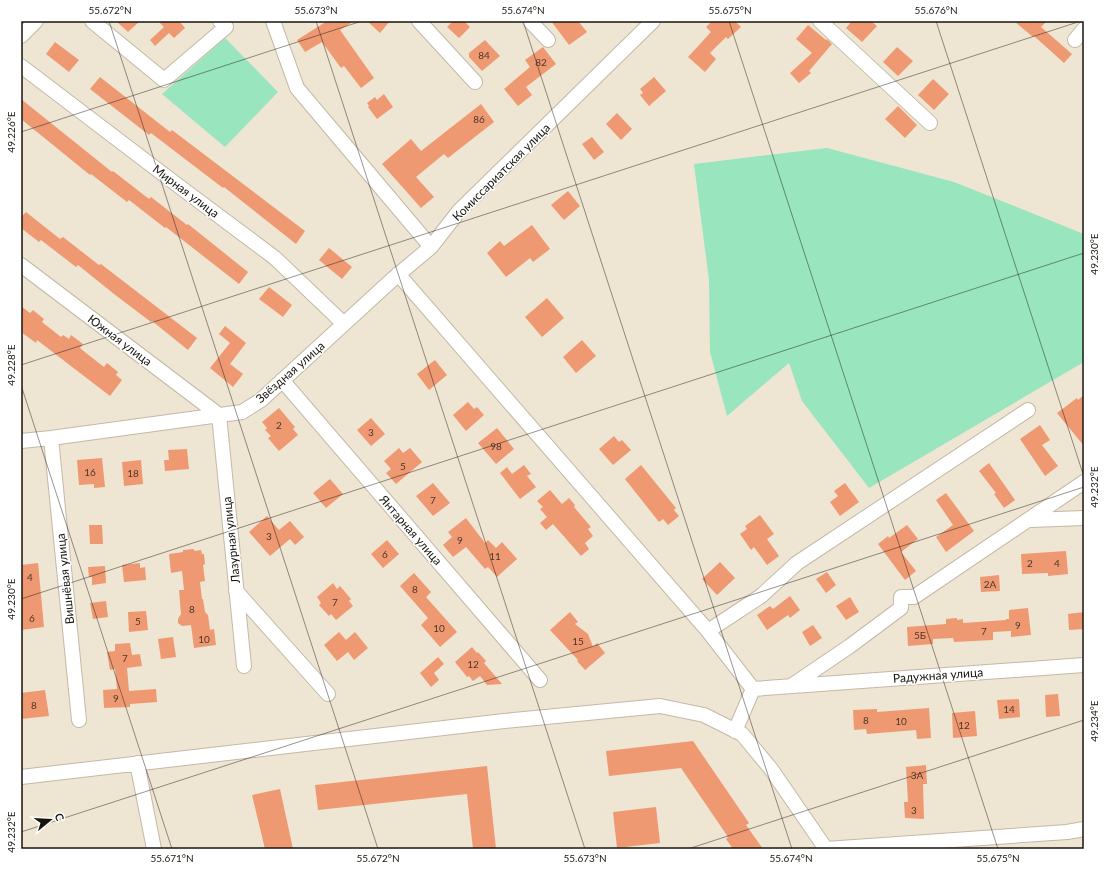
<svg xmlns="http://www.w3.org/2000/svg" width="1105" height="870" font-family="Lato,sans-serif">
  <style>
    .green { fill: #98e5be }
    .building { fill: #ee9972 }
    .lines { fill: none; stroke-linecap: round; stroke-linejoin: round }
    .minor-casing { stroke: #c2b9a7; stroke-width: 16 }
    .minor { stroke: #fff; stroke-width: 14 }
    .ticks { fill: none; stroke: #18150e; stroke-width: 1; stroke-opacity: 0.45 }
    .labels { text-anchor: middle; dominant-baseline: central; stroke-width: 3; stroke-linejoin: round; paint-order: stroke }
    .number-label { font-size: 10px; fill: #4e3627 }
    .street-label { font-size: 12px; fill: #18150e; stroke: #fff }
    .neatline { fill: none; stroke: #18150e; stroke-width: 1.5 }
    .ticks-label { font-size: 10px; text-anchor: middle; fill: #18150e }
  </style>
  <rect width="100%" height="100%" fill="#efe5d3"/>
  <path class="green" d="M225 38 278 92 225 147 162 94Z
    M827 148 954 182 1084 234V362L869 488 802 401 789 363 727 416 710 352 709 280 694 164Z"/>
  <path class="building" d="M116 21H140L128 32Z
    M158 21H179L185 28 174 38 169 33 155 46 150 40 164 27Z
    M327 21H354L340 30 374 78 361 88 344 66 341 68 322 42 305 52 297 40Z
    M367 21H390L380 33Z
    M453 21H464L470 27 459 38 447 27Z
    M551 21H578L587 32 569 45Z
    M712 21H735L741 27 728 39 726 37 710 53 716 59 705 72 688 57 711 32 706 27Z
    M852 21H871L877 26 862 42 846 28Z
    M1014 21H1047L1041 27 1072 54 1064 63 1034 36 1033 37Z
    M808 25 826 40 827 39 832 44 809 71 811 73 799 83 790 73 812 53 796 39Z
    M485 40 500 56 482 71 469 57V53Z
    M55 42 79 60 69 72 46 54Z
    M543 47 556 64 526 87 532 95 518 106 504 89 530 67 525 60Z
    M897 47 913 61 898 76 883 62Z
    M100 77 170 132 172 130 305 231 296 244 224 187 223 188 151 133 149 135 90 89Z
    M654 77 666 91 649 106 640 95 643 93 640 89Z
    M933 79 949 94 934 110 918 95Z
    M384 94 393 107 377 119 368 107 369 106 367 103 375 97 377 100Z
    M21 99 112 172 113 171 149 199 151 197 187 225 188 224 248 272 239 284 166 227 165 228 129 200 127 202 91 174 90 175 21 119Z
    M481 104 494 122 448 158 444 154 416 177 434 197 421 208 382 164 411 139 421 151Z
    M898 106 917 125 905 138 885 119Z
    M617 113 632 129 621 140 606 124Z
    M592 137 604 152 594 160 582 144Z
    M568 191 580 206 564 220 551 205Z
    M26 212 60 239 63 237 99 265 101 264 197 338 188 350 152 321 151 322 114 294 78 265 76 267 41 240 39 242 21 228V217Z
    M532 225 550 249 533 262 530 258 506 277 487 253 500 241 504 246Z
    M329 248 352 267 342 279 319 260Z
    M269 287 292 305 283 317 259 299Z
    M547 298 564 318 542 337 525 317Z
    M21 306 30 313 33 310 44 319 42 322 61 337 63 335 69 339 71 335 83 344 80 348 86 353 104 367 107 363 118 372 116 375 122 380 110 396 37 340 36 343 21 332Z
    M225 326 246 343 230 364 243 374 233 387 210 368 230 343 219 334Z
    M582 340 596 356 576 373 563 357Z
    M435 360 447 375 429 390 417 374Z
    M1084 395V446L1057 413 1077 398 1078 400Z
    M468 402 474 409 477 407 484 415 466 431 453 415Z
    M279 408 295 427 293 429 298 435 279 451 268 438 271 436 265 430 267 428 262 422Z
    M371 418 385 434 371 446 357 430Z
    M1040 425 1050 440 1042 445 1058 466 1045 476 1020 439Z
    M497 428 514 449 496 464 478 443Z
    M614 436 619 442 622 440 631 450 613 465 599 449Z
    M399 448 403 453 410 448 422 462 396 484 386 473 391 469 384 461Z
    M187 449 189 469 165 471 164 460H169L168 450Z
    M102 458 105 487 94 488V484L79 485 77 460Z
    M141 460 143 484 124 486 122 462Z
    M989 463 1015 500 1004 508 994 494 996 493 979 471Z
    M524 465 531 474 527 476 536 487 520 499 500 473 507 467 512 474Z
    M641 465 676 508 674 510 679 516 668 525 663 519 659 522 625 479Z
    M330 479 343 494 326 508 313 493Z
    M433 483 450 503 433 516 416 496Z
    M845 483 859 502 840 516 830 502 838 496 834 491Z
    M550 490 562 504 569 498 575 505 574 507 591 527 588 529 593 536 585 543 589 549 581 556 553 524 546 530 540 523 547 517 540 509 543 507 537 501Z
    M946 493 974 531 946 552 936 537 953 525 936 500Z
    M760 515 774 534 767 539 779 556 767 565 754 547 751 550 740 534 747 529 745 526Z
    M267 516 279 530 290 521 304 537 295 545 290 539 270 556 249 532Z
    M466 518 485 543 488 540 496 548 502 542 517 559 497 577 488 567 485 569 466 547 453 557 443 545 452 537 448 532Z
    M89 525H102L103 544H90Z
    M907 525 918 539 901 552 916 571 905 580 878 544 888 536 889 538Z
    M387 540 399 554 383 568 371 554Z
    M194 549V551L201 550 202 554H204L205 564 203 565 205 581 200 582 202 599H203L205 612 208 615 210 630 214 629 216 645 194 648 191 625 182 626 178 623V619L181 614 179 590H184L182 571 171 573 169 554 183 552V550Z
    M1066 551 1068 574 1048 576V573L1022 574 1021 554Z
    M720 562 735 578 717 595 702 579Z
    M38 563 44 627 21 630V565Z
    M140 563V568L145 567 146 580 124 582 122 565Z
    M105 566 106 583 92 585V577H89L88 567Z
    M827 572 836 585 826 593 816 579Z
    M414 573 431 592 426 597 457 632 440 647 421 625 428 618 400 586Z
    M999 575 1000 591 981 592 980 577Z
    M333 583 337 589 340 586 351 599 349 601 353 606 336 620 331 614 329 616 319 605 321 603 317 597Z
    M790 596 800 610 790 618 788 615 767 630 757 615 770 606 773 609Z
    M850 597 859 612 846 620 836 606Z
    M106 601 108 617 93 619 90 603Z
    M1028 608 1031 635 1011 637V631L993 632V640L954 642 953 638 933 639V644L908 646 907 627 946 624V619L957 618V620L963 619V623L1006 620V619H1009V610Z
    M146 611 148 630 129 632 128 612Z
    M570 612 578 622 575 624 588 634 593 647 597 643 605 653 585 670 577 661 578 660 550 630Z
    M1084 612V629L1069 630 1068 614Z
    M813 625 822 638 810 646 802 632Z
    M339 632 346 640 355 632 368 648 354 660 348 652 337 661 324 645Z
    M173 637 176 657 161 659 158 639Z
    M130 643 132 655 140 654 142 666 127 668 129 691 156 689 157 702 130 704V707L104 708 103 690 117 689 115 669 110 670 107 652 115 651V644Z
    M472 647 477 653 478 652 486 661 484 663 502 684 487 685 480 676 473 681 469 676 467 677 455 662Z
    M438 657 444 664 434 673 439 680 431 687 420 673Z
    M45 690 49 716 21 719V693Z
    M1058 694 1060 716 1046 717 1045 695Z
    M1019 699 1020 717 999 719 997 700Z
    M929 708 931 738 917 739 916 730 867 734 866 729 854 730 853 710 877 709V712Z
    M975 711 977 736 953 738 952 713Z
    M693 741 749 823 746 825 763 849H733L726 839 728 837 681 768 609 776 606 751Z
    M926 765 927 784H923L924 819 905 818 904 802H908L906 767Z
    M487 766 496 849H473L467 794 318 810 315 785Z
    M280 789 293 849H265L252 795Z
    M656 807 660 843 617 848 613 812Z"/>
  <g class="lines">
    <defs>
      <path id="minor" d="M92 21 164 80 226 27 220 21
        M273 21 297 88 431 247 459 211 653 21
        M419 21 475 82
        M530 21 548 40
        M820 21 930 123
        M21 36 36 21
        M1075 40 1084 29
        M21 66 184 190 275 258 344 324
        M21 265 219 415 244 666
        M398 274 708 631 753 689
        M282 380 540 680
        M51 438 79 720
        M21 441 51 438 242 412 261 400 394 278 431 247
        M1030 520 1084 518
        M236 591 328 694
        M708 631 761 596 797 563 1028 410
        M791 686 850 646 901 608V597H914L1084 482
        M753 689 1084 665
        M735 731 753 689
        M137 763 154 849
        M21 777 504 721 660 706 704 715 742 734 771 769 826 849
        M826 849 1067 832 1084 829"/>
    </defs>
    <use href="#minor" class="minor-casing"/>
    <use href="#minor" class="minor"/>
  </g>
  <path class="ticks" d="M109 21 378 849M316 21 585 849M523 21 792 849M729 21 998 849M936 21 1084 477M21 132 362 21M21 365 1081 21M21 385 172 849M21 599 1084 253M21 832 1084 487M688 849 1084 720"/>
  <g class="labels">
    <g class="number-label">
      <text x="484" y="55">84</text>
      <text x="541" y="62">82</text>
      <text x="479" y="119">86</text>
      <text x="279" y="425">2</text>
      <text x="371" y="432">3</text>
      <text x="496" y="446">98</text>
      <text x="403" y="466">5</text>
      <text x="90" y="472">16</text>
      <text x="133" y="473">18</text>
      <text x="433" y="500">7</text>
      <text x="269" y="536">3</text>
      <text x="460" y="540">9</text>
      <text x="385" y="554">6</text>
      <text x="495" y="556">11</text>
      <text x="1030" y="563">2</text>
      <text x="1057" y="563">4</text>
      <text x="30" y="577">4</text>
      <text x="990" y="584">2А</text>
      <text x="415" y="589">8</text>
      <text x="335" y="602">7</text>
      <text x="192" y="609">8</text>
      <text x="32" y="618">6</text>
      <text x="138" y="621">5</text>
      <text x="1018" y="625">9</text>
      <text x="439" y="628">10</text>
      <text x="984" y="631">7</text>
      <text x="920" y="635">5Б</text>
      <text x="204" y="639">10</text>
      <text x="578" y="641">15</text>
      <text x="125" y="658">7</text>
      <text x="473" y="664">12</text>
      <text x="116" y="698">9</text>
      <text x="34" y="705">8</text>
      <text x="1009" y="709">14</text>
      <text x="866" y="720">8</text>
      <text x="901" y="721">10</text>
      <text x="964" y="725">12</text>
      <text x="917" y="775">3А</text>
      <text x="914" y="810">3</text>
    </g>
    <g class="street-label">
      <text transform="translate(501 172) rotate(-45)">Комиссариатская улица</text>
      <text transform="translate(186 191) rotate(37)">Мирная улица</text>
      <text transform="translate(120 340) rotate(37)">Южная улица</text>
      <text transform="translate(290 372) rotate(-41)">Звёздная улица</text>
      <text transform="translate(411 530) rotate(49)">Янтарная улица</text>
      <text transform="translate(231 540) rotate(-96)">Лазурная улица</text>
      <text transform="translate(65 579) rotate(-96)">Вишнёвая улица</text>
      <text transform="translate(938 675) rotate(-4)">Радужная улица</text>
    </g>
  </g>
  <rect width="1105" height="870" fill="none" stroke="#ffffff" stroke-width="44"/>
  <g transform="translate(50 820) rotate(72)" stroke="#ffffff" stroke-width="3" paint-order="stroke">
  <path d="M0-3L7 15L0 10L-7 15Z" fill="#18150e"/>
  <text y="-6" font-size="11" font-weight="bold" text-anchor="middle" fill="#18150e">С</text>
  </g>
  <rect x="22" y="22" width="1061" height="826" class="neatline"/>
  <g class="ticks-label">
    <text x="110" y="14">55.672°N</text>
    <text x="316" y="14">55.673°N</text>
    <text x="523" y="14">55.674°N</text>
    <text x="730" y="14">55.675°N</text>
    <text x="936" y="14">55.676°N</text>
    <text transform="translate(11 132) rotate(-90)" y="4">49.226°E</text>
    <text transform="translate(1094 254) rotate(-90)" y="4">49.230°E</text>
    <text transform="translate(11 365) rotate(-90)" y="4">49.228°E</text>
    <text transform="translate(1094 487) rotate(-90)" y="4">49.232°E</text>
    <text transform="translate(11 599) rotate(-90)" y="4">49.230°E</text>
    <text transform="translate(1094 721) rotate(-90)" y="4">49.234°E</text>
    <text transform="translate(11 832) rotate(-90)" y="4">49.232°E</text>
    <text x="172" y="862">55.671°N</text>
    <text x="378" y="862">55.672°N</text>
    <text x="585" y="862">55.673°N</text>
    <text x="791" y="862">55.674°N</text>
    <text x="998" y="862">55.675°N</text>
  </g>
</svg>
